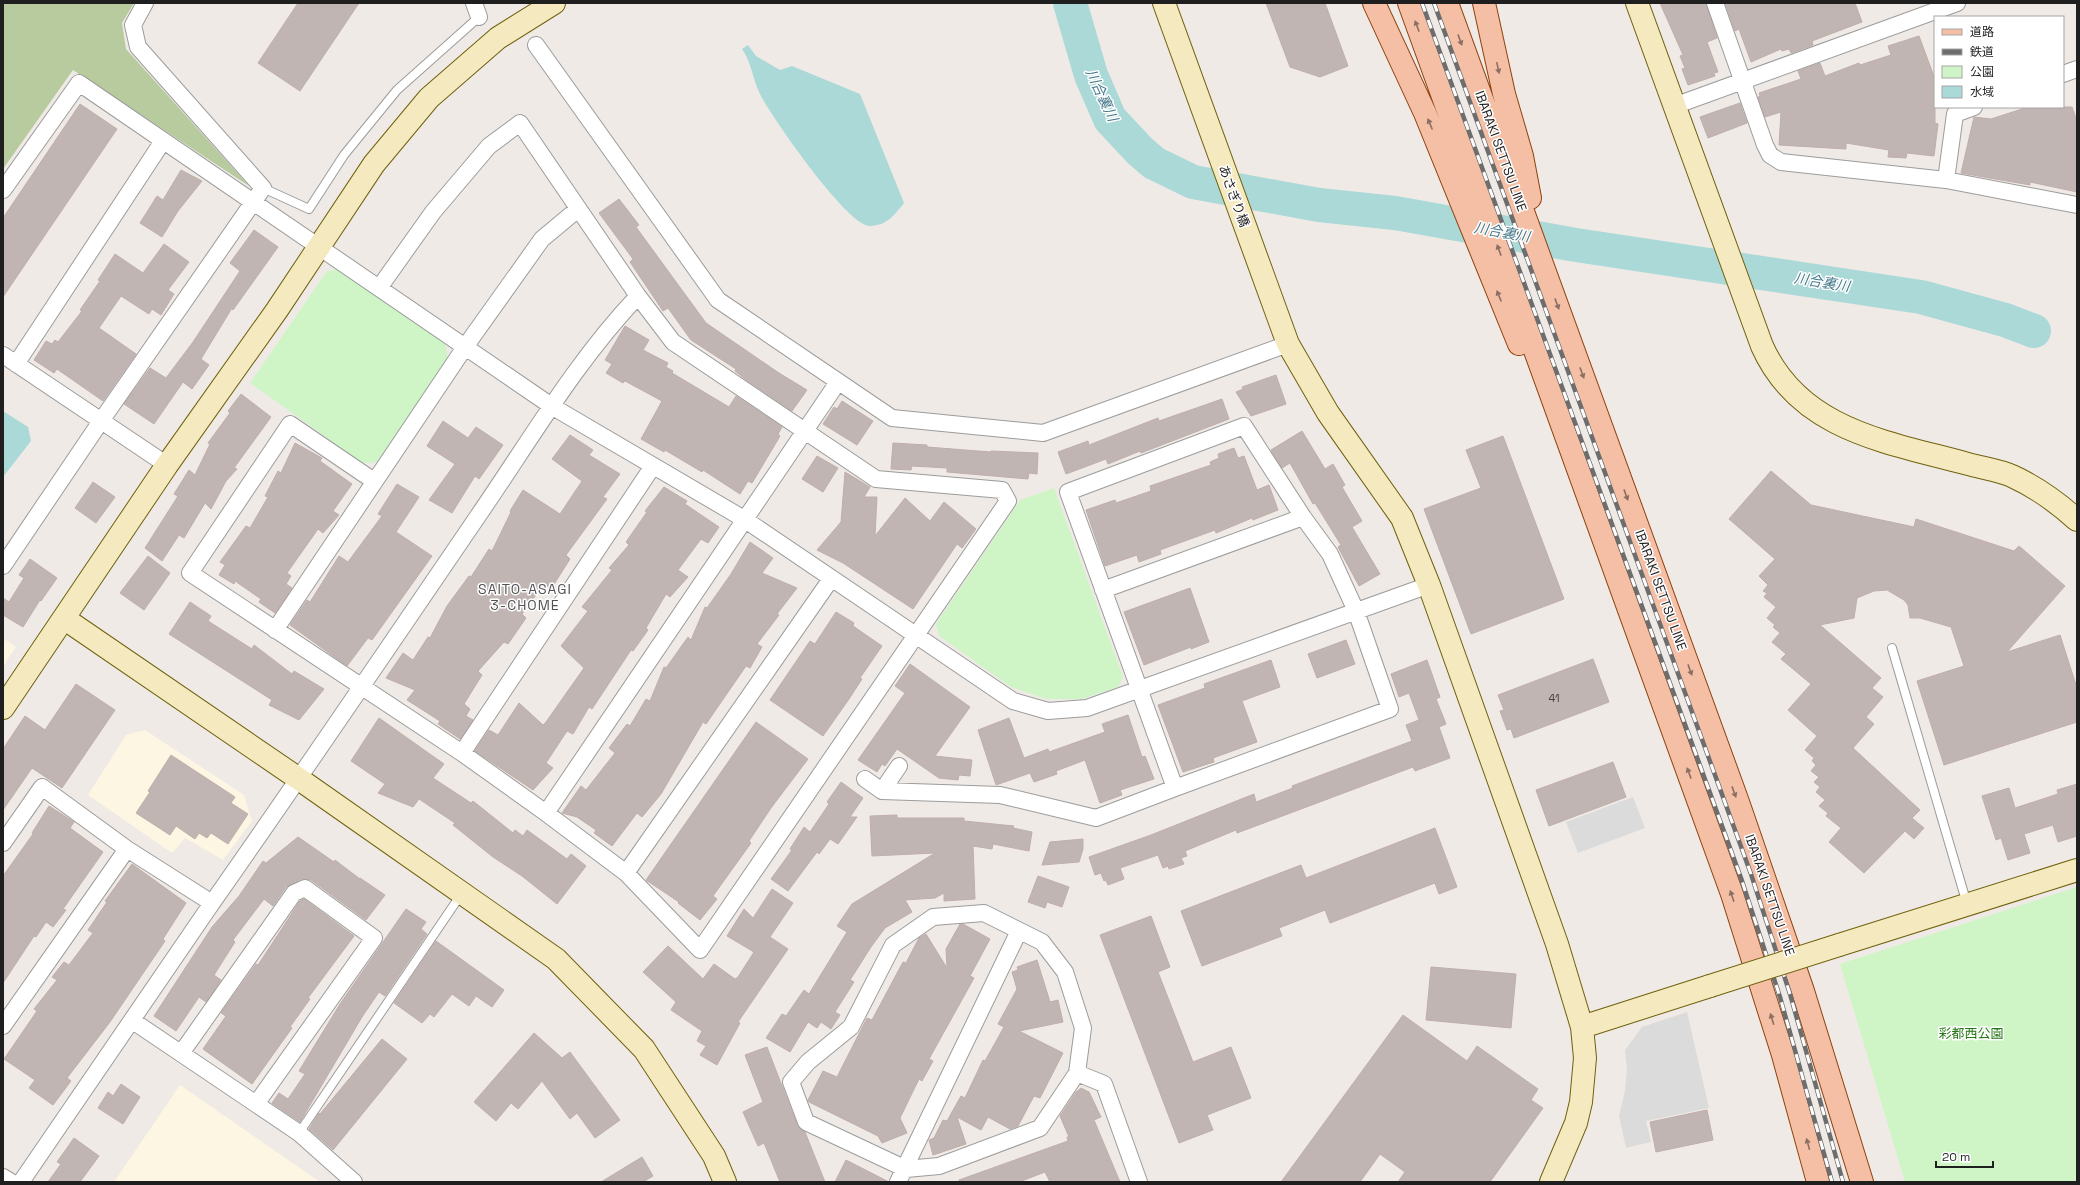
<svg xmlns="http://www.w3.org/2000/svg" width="2080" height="1185" font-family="'Space Grotesk','Noto Sans JP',sans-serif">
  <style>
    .education { fill: #fdf6e2 }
    .forest { fill: #b7cb9e }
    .park { fill: #cff5c7 }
    .parking { fill: #dbdbdb }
    .water { fill: #aad9d8 }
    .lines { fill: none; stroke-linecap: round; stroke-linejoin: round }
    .river { stroke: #aad9d8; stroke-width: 34 }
    .building { fill: #c0b5b3; stroke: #c0aeaa }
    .lane-casing { stroke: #9c9c9c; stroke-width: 10 }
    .street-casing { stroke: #9c9c9c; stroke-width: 18 }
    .secondary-casing { stroke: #6f610d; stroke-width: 24 }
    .primary-casing { stroke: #8f420c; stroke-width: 24 }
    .lane { stroke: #fff; stroke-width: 8 }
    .street { stroke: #fff; stroke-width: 16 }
    .secondary { stroke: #f5eabf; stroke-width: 22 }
    .primary { stroke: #f5bfa6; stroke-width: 22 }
    .rail-casing { stroke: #6d6d6d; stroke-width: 4.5 }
    .rail { stroke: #fff; stroke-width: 3; stroke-dasharray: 9; stroke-linecap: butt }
    .secondary-bridge-casing { stroke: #6f610d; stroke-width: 24; stroke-linecap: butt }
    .secondary-bridge { stroke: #f5eabf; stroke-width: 22 }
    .oneway { fill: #8a6f62 }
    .labels { text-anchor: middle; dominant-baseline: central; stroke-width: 3; stroke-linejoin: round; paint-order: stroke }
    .number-label { font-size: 11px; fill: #474444 }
    .street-label { font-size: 13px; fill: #1f1f1f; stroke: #fff }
    .park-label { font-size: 13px; fill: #257614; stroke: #fff }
    .water-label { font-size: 14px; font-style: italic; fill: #46798a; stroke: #fff }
    .neighbourhood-label { font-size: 14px; letter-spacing: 1px; fill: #525252; stroke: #fff }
  </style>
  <rect width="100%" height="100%" fill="#efeae6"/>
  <path class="education" d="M3 638 16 647 3 666Z
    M145 730 244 795 252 821 223 860 185 838 172 853 88 795 126 735Z
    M180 1085 320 1182H114Z"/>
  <path class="forest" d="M3 3H134L122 23 126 49 249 186 73 70 3 169Z"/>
  <path class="park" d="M339 269 445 342 448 358 377 462 362 463 250 383 327 271Z
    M1054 488 1123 677 1118 687 1082 699H1046L1011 687 939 636 936 624 1020 500Z
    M2077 887V1182H1905L1840 964Z"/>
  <path class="parking" d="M1633 797 1645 828 1578 853 1566 822Z
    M1687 1012 1709 1108 1646 1121 1651 1142 1626 1148 1619 1116 1625 1091 1627 1069 1625 1050 1642 1027Z"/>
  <path class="water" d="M748 45 756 56 780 70 792 66 860 94 904 203C894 215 888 225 870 226 847 226 771 116 760 94 752 78 752 63 742 49Z
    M3 411 28 427 31 441 3 477Z"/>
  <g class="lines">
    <path class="river" d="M1070 3 1091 75 1110 119 1140 151 1154 163 1193 182 1319 205 1395 213 1576 245 1921 297 2005 320 2034 331"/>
  </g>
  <path class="building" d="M298 3H359L300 91 258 63Z
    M1266 3H1325L1348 66 1320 77 1290 67Z
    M1660 3H1706L1717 38 1707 42 1718 72 1714 73 1715 76 1688 85 1682 69 1685 68 1680 56 1683 55Z
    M1725 3H1855L1862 22 1812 41 1813 45 1791 53 1789 49 1782 51 1781 49 1751 62 1739 29 1735 31Z
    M1919 36 1935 79V123L1938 124 1934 156 1907 153 1906 158 1888 157 1889 150 1846 143V149L1779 145 1781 112 1765 117 1758 97 1760 96 1759 93 1801 79 1798 71 1820 63 1825 76 1859 63 1860 65 1891 55 1888 46Z
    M1740 103 1747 123 1708 138 1700 117Z
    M80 104 117 129 3 297V218Z
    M2028 107H2072L2077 121V192L2030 182V185L1961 173 1974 117 1991 119Z
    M181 170 202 181 178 211 162 237 140 223 157 196 163 200Z
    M619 199 639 225 636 227 706 323 779 373 807 390 792 411 745 379 735 371 736 369 691 340 668 308 663 311 630 262 633 259 599 213Z
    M254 230 278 247 233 310 232 308 201 359 209 365 192 389 183 382 154 424 124 404 150 368 166 378 193 342 240 271 230 263Z
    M164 244 189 262 168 290 174 294 161 315 152 309 149 314 121 296 99 328 136 354 103 401 57 369 54 373 34 360 46 341 52 344 55 340 58 342 82 311 80 310 100 281 98 280 115 254 143 273Z
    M625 326 649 340 643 350 668 363 666 367 673 371 672 373 729 407 736 396 782 427 778 434 780 436 761 468 752 483 748 481 740 494 703 470 702 472 665 450 664 452 641 439 662 401 625 381 623 383 606 373 612 364 605 360Z
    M1276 375 1286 404 1251 416 1236 392 1243 389 1242 387Z
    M241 394 271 417 234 468 237 469 226 481 211 509 205 503 184 538 179 535 162 561 145 548 178 496 174 494 189 470 195 475 210 444 208 443 230 413 228 411Z
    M1222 399 1229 419 1141 453 1140 451 1108 464 1106 459 1066 474 1058 452 1088 441 1089 445 1158 418 1159 421Z
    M842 401 873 421 857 445 823 424 834 407 837 409Z
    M443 421 468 438 476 427 503 445 479 479 475 476 452 513 429 500 455 464 427 446Z
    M1302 431 1325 469 1333 464 1345 485 1342 487 1362 521 1352 527 1380 574 1359 586 1338 547 1341 545 1315 503 1313 504 1290 463 1282 468 1271 450Z
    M570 435 593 450 589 455 620 474 603 497 607 499 566 555 570 559 551 589 544 584 522 614 526 618 508 644 504 642 478 671 482 675 464 704 470 709 466 716 473 720 460 739 438 724 440 721 407 700 415 690 386 678 403 653 413 660 428 637 430 638 447 606 469 576 471 577 489 549 492 551 511 512 510 511 523 490 560 514 582 481 552 459Z
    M1503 436 1564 599 1471 634 1424 509 1481 488 1466 450Z
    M295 443 322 458 320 461 352 484 333 511 339 515 323 533 318 529 287 573 291 576 286 584 292 588 275 613 259 602 261 599 235 581 234 584 219 575 225 565 220 562 246 526 250 528 268 497 265 496 278 471 281 473Z
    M893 443 927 445V447L991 452V451L1038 453 1037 474 1029 473 1028 479 947 472V468L912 466 911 470 891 469Z
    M1234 448 1238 458 1244 456 1257 490 1269 485 1278 510 1253 520 1252 518 1216 533 1215 530 1160 550 1161 554 1139 562 1137 555 1105 566 1086 510 1115 500 1116 503 1151 491 1150 486 1211 465 1210 462 1219 458 1218 454Z
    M817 456 838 468 823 492 802 479Z
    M1771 471 1811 505 1914 527 1916 519 2014 551 2019 546 2065 586 2007 652 2060 635 2077 688V722L1944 765 1917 681 1964 666 1951 627 1920 618H1910L1908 605 1904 600 1887 590 1874 591 1857 598 1854 618 1820 625 1881 678 1872 688 1883 697 1866 717 1874 724 1853 748 1920 810 1912 818 1924 828 1914 839 1905 831 1864 873 1829 842 1841 828 1826 816 1828 813 1819 806 1825 800 1816 792 1820 787 1814 782 1819 777 1811 771 1816 765 1812 761 1814 758 1805 750 1817 736 1788 710 1811 684 1781 659 1786 654 1772 642 1780 633 1773 627 1775 625 1767 618 1776 607 1764 597 1767 593 1763 591 1768 585 1759 576 1775 559 1729 519Z
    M845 472 870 487 864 497H877L875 536 905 498 930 521 944 502 976 529 962 548 957 544 913 609 843 563 817 550 841 522Z
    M93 482 115 497 96 523 75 508Z
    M397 484 419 497 396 532 432 556 372 640 368 638 347 666 290 625 307 600 310 602 339 556 348 562 382 516 378 514Z
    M664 487 687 501 685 504 719 527 708 543 701 539 678 570 688 577 670 597 666 594 646 628 648 630 633 651 631 650 592 709 589 707 573 734 567 731 546 763 553 768 533 790 475 751 476 749 489 730 498 735 519 703 543 725 546 722 584 668 561 646 588 611 582 607 612 570 609 568 629 545 626 542 647 512 645 511Z
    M750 542 773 558 762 573 797 588 777 614 779 615 757 644 762 647 750 668 746 666 706 724 703 722 661 794 642 817 637 813 612 846 594 833 596 830 577 817 562 813 581 786 586 790 615 753 609 748 627 724 630 726 646 699 650 701 664 667 666 668 688 637 691 640 705 607 707 608 731 574Z
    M148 556 170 573 144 610 120 593Z
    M30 559 57 578 41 601 40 600 23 627 3 615V598L9 602 24 578 19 575Z
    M1190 588 1209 642 1191 649V647L1144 665 1124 612Z
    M190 602 211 616 208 621 252 649 254 645 292 674 294 671 324 689 299 720 269 705 272 700 169 634Z
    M836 612 854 623 853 626 882 646 860 678 862 679 849 699 823 736 770 700 810 641 815 644Z
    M1346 640 1355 664 1317 678 1308 654Z
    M1593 659 1609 702 1514 738 1511 729 1507 730 1500 711 1504 710 1498 695Z
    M1271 660 1280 687 1242 701 1257 742 1213 758 1214 762 1183 772 1158 705 1205 688 1204 684Z
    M1427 660 1440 697 1436 699 1446 724 1439 727 1450 758 1415 771 1413 767 1237 833 1236 830 1185 851 1187 856 1181 858 1184 864 1169 869 1168 866 1163 868 1158 855 1120 868 1124 879 1108 885 1106 880 1104 881 1101 873 1095 875 1089 857 1151 835 1254 794 1256 802 1293 788 1292 786 1412 741 1406 725 1419 720 1409 693 1399 697 1391 674Z
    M910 664 970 707 935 756 972 760 970 776 959 775 958 780 939 778 897 749 885 766 882 764 877 772 858 760 905 693 895 686Z
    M76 684 115 710 62 788 32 768 3 810V749L25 716 45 730Z
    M1128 715 1142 757 1145 756 1154 779 1120 790 1122 795 1100 803 1085 760 1056 771 1057 774 1034 782 1030 773 996 785 978 730 1009 718 1024 758 1048 749 1049 752 1105 732 1102 724Z
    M379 718 444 764 433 778 471 803 473 801 513 833 515 830 523 836 527 830 567 859 571 854 586 866 557 904 522 876 493 857 453 825 455 823 419 799 413 807 378 793 385 784 351 761Z
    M756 722 808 759 771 808 749 841 751 843 713 896 717 899 700 920 678 903 679 902 646 880Z
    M171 755 235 797 231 803 248 814 228 844 211 833 207 838 199 833 195 839 176 826 170 835 136 813 150 792 148 791Z
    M1613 762 1626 797 1549 826 1536 790Z
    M841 782 863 798 850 817H857L838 844 830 839 819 854 817 852 788 891 771 879 792 850 790 849 804 827 810 832 829 804 827 802Z
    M2077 784V836L2058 842 2053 825 2024 834 2030 853 2008 860 2001 838 1996 840 1982 796 2009 788 2015 808 2058 794 2057 790Z
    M49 806 74 822 70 828 103 852 63 909 66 910 53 927 46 922 36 937 34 936 3 983V876L33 834 32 833Z
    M897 815V818H964V821L1014 826 1013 828 1032 832 1029 851 993 844 992 849 973 846 975 899 944 901V893L935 898 905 900 912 912 885 928 871 947 850 980 854 982 835 1012 840 1015 831 1029 821 1022 817 1028 808 1022 790 1052 766 1038 782 1014 786 1016 804 990 809 994 847 932 837 926 852 904 935 853 872 856 870 816Z
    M1435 828 1457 887 1439 894 1435 883 1330 923 1325 910 1279 928 1282 936 1202 966 1181 911 1301 865 1306 878Z
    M298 837 334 862 335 860 360 879V878L385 895 366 920 311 880 301 879 286 887 273 906 264 899 233 940 235 942 214 975 221 980 206 1002 199 997 176 1031 154 1016 212 927 239 896 263 861 266 863Z
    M1083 839V849L1079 862 1042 865 1050 842Z
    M132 864 186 903 163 939 165 941 110 1022 67 1078 71 1081 53 1105 29 1088 35 1080 4 1059 37 1011 34 1009 57 980 52 977 64 962 69 965 93 933 88 930 107 902 105 901Z
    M1038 876 1069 887 1062 907 1047 902 1045 908 1028 902Z
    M772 889 793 903 770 937 788 949 738 1022 740 1023 717 1065 700 1055 706 1046 697 1041 702 1031 671 1010 676 1002 643 972 668 946 703 979 714 964 735 979 738 977 754 952 727 936 744 909 753 918Z
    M304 899 354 936 308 998 310 999 290 1027 292 1028 252 1084 203 1049 226 1016 221 1013 256 964 258 965 300 901Z
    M406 909 426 922 421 929 427 934 385 996 379 992 362 1017 300 1122 272 1103 279 1093 288 1099 305 1074 299 1071 340 1004Z
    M1151 916 1170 967 1158 972 1193 1062 1231 1047 1251 1098 1207 1115 1213 1130 1179 1143 1100 935Z
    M960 924H963L990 939 970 976 974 978 929 1059 933 1061 922 1081 919 1079 900 1118 907 1133 882 1143 878 1136 809 1102 808 1100 823 1071 837 1077 867 1018 872 1020 903 962 906 963 919 938 926 934 947 968 946 949Z
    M436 941 504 990 492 1007 476 996 469 1006 452 994 434 1017 430 1014 422 1023 394 1003Z
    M1037 960 1050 1002 1058 1000 1063 1022 1019 1031 1063 1053 1040 1098 1034 1096 1018 1126 1010 1129 988 1117 981 1130 957 1117 966 1144 933 1155 929 1140 934 1138 943 1120 947 1121 961 1096 965 1098 983 1060 985 1061 1004 1027 998 1024 1017 989 1012 972 1018 970 1017 967Z
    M1431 967 1516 974 1511 1028 1426 1020Z
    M1403 1015 1467 1061 1477 1046 1538 1089 1531 1100 1543 1108 1490 1182H1398L1405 1172 1380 1154 1360 1182H1281Z
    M534 1033 562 1058 570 1052 620 1120 595 1138 577 1113 570 1119 542 1081 518 1109 511 1103 496 1121 474 1102Z
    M382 1039 407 1059 333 1150 309 1129 319 1113 320 1114Z
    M767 1047 797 1125 805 1132 825 1182H780L764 1143 758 1146 743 1112 763 1102 745 1055Z
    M121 1084 140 1097 123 1124 98 1108 108 1092 113 1096Z
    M1081 1088 1089 1092 1101 1117 1094 1120 1120 1182H1050L1045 1172 1019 1182H959V1180L1068 1141 1067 1137H1069L1060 1116 1076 1092Z
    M1707 1110 1713 1140 1656 1152 1650 1122Z
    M74 1138 99 1156 80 1182H48L61 1164 57 1162Z
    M642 1157 653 1176 643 1182H601Z
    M846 1160 889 1182H835Z"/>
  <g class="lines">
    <defs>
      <path id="lane" d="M263 188 309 209 344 155 397 90 479 17
        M1892 648 1967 904
        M299 1133 462 893"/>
      <path id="street" d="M474 3 479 17
        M1715 3 1765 145 1770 155 1781 162 1946 180 2077 205
        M536 45 718 300 892 418 1043 433 1288 344
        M2063 74 2077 69
        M1674 106 1957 3
        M1946 180 1955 114 1974 107
        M3 190 79 83 553 407 744 519 1013 701 1048 711 1087 708 1429 585
        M3 355 167 465
        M16 364 163 141
        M1244 426 1303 517 1330 554 1356 611 1390 709 1175 788 1068 492Z
        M374 481 290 424 190 573 462 753 546 813 626 873 700 950 1008 501 1002 490 876 479 673 342 638 296 520 123 489 146 433 212 379 288
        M3 566 101 421 263 188 138 47 133 25 145 3
        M1103 590 1303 517
        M275 630 465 347 542 239 578 209
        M462 753 653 466
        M865 779 882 791 1000 795 1096 818 1175 788
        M882 791 899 766
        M546 813 838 382
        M3 843 42 787 127 849 212 903 21 1182
        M626 873 831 579
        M212 903C302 775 390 645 478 516 529 442 576 361 638 296
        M984 913 1042 942 1065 972 1083 1028 1077 1073 1040 1128 939 1166 906 1169 806 1122 791 1082 808 1062 851 1027 893 945 933 917Z
        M133 1021 299 1133 354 1182
        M3 1026 127 849
        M182 1052 294 893 305 888 374 938 256 1104
        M1077 1073 1104 1084 1139 1182
        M3 1177 11 1182
        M898 1182 1019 931"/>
      <path id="secondary" d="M1164 3 1288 344 1328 413 1402 518 1429 585 1557 944 1582 1027 1585 1058 1581 1102 1576 1123 1551 1182
        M1637 3 1762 346C1800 431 1888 442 1968 464 1982 468 1998 470 2012 476 2036 487 2057 502 2077 520
        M65 619 299 779 556 959 644 1049 714 1156 725 1182
        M3 708 167 465 277 310 374 164 429 98 498 38 554 3
        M1839 945 2077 870
        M1582 1027 1710 986"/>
      <path id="primary" d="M1374 3 1425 113 1519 344
        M1409 3 1732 894 1783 1055 1818 1182
        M1447 3 1738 802 1803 991 1862 1182
        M1484 3 1504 94 1522 156 1530 198"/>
    </defs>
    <use href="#lane" class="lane-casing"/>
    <use href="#street" class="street-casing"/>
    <use href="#secondary" class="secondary-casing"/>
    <use href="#primary" class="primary-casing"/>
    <use href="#lane" class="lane"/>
    <use href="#street" class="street"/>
    <use href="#secondary" class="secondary"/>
    <use href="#primary" class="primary"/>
    <defs>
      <path id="rail" d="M1422 3 1741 878 1780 997 1832 1182
        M1434 3 1751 874 1790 994 1843 1182"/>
    </defs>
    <use href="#rail" class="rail-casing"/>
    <use href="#rail" class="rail"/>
    <defs>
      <path id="secondary-bridge" d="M1710 986 1839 945"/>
    </defs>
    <use href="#secondary-bridge" class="secondary-bridge-casing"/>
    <use href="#secondary-bridge" class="secondary-bridge"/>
  </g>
  <defs><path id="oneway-solid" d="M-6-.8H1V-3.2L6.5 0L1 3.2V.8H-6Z"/></defs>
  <g class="oneway">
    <use href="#oneway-solid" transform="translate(1417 26) rotate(-110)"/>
    <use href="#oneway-solid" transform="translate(1460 40) rotate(70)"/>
    <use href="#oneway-solid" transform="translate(1498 68) rotate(78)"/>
    <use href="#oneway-solid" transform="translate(1430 124) rotate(-113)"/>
    <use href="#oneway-solid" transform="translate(1499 250) rotate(-110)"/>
    <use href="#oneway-solid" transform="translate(1499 296) rotate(-112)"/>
    <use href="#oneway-solid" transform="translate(1557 304) rotate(70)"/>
    <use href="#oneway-solid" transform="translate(1582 373) rotate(70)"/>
    <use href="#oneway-solid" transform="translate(1626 495) rotate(70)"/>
    <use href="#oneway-solid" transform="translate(1690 670) rotate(70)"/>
    <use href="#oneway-solid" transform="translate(1689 773) rotate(-110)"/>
    <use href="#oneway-solid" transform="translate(1734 792) rotate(70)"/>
    <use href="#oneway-solid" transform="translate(1732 896) rotate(-109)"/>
    <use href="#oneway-solid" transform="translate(1772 1019) rotate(-107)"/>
    <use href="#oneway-solid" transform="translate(1808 1144) rotate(-105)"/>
  </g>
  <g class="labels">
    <g class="number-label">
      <text x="1554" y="698">41</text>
    </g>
    <g class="street-label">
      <text transform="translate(1501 151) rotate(70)">IBARAKI SETTSU LINE</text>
      <text transform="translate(1234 196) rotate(70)">あさぎり橋</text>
      <text transform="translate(1661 590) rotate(70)">IBARAKI SETTSU LINE</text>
      <text transform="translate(1770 895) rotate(71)">IBARAKI SETTSU LINE</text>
    </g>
    <g class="park-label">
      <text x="1971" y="1033">彩都西公園</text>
    </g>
    <g class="water-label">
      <text transform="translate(1102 95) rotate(65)">川合裏川</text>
      <text transform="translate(1502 232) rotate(10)">川合裏川</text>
      <text transform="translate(1822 282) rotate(9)">川合裏川</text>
    </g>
    <g class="neighbourhood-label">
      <text x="525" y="589">SAITO-ASAGI<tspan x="525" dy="16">3-CHOME</tspan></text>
    </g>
  </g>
  <rect width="2080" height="1185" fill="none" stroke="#1f1f1f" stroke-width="8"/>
  <rect x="1934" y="16" width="130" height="92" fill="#ffffff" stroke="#a5a5a5"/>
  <rect x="1942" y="29" width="20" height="6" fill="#f5bfa6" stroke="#a5a5a5"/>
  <text x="1970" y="36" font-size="12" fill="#1f1f1f">道路</text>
  <rect x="1942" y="49" width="20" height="6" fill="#6d6d6d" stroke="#a5a5a5"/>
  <text x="1970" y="56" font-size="12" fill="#1f1f1f">鉄道</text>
  <rect x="1942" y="66" width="20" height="12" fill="#cff5c7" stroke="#a5a5a5"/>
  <text x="1970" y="76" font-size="12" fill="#1f1f1f">公園</text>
  <rect x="1942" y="86" width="20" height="12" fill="#aad9d8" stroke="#a5a5a5"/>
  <text x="1970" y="96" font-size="12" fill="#1f1f1f">水域</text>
  <path d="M1936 1161v6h57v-6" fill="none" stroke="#1f1f1f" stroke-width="2"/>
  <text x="1942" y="1161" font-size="12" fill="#1f1f1f" stroke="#ffffff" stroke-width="3" paint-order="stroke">20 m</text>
</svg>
